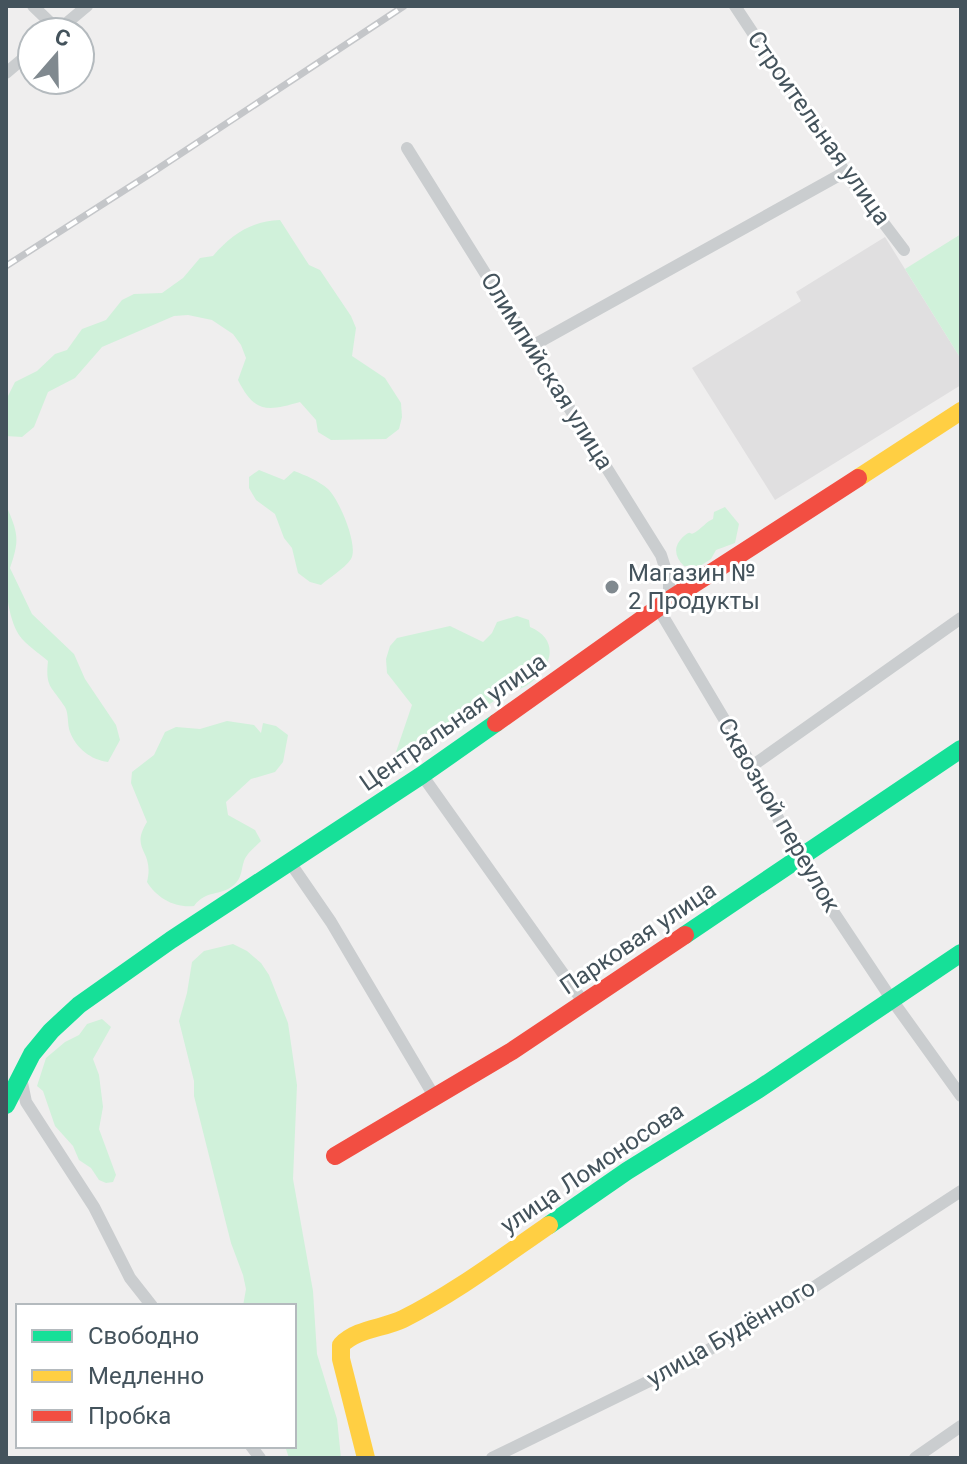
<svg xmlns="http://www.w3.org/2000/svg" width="967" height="1464" font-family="Roboto,sans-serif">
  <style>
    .education { fill: #e0dfe0 }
    .green { fill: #d0f1da }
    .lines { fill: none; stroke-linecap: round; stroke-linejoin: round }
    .street { stroke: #cacdcf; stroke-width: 12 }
    .fast { stroke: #16e098; stroke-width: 18 }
    .slow { stroke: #ffcf43; stroke-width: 18 }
    .jam { stroke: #f24e42; stroke-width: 18 }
    .rail-casing { stroke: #c4c6c9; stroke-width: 7 }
    .rail { stroke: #fff; stroke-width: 4; stroke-dasharray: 12; stroke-linecap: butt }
    .poi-dot { fill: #80898f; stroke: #fff; stroke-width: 3 }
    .labels { text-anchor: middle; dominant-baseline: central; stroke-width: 6; stroke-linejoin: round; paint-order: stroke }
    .street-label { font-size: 24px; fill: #44535c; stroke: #fff }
    .poi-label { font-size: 24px; fill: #44535c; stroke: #fff; text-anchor: start }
  </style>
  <rect width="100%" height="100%" fill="#efeeee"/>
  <path class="education" d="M885 237 961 359V385L775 500 692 368 801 301 796 292Z"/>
  <path class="green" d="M280 220 309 265 320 270 351 316 356 328 352 356 385 378 401 403 402 417 399 429 386 439 331 440 318 432 316 420 300 402C268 411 255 414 238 380L246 358 241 345 233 334 212 320 188 315 174 316 102 347 75 378 48 392 34 427 22 437 6 436V400L15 382 37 371 55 354 67 350 82 329 106 320 122 300 134 294 162 293 183 278 200 258 213 256C231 235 251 221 280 220Z
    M961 234V359L905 269Z
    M259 470 284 480 294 471C305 475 319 481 328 489 339 499 359 546 351 559 344 569 330 577 321 585L310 582 298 573 292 548 284 538 275 514 256 500 249 488V477Z
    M6 505C18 533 20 539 10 568L32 614 74 654 85 679 116 725 120 740 108 762C91 760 76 748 70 732 67 724 69 714 65 707 52 686 45 688 48 661 39 653 26 645 19 635 0 604 6 542 6 505Z
    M725 507 739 524 735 543 716 550 711 559 700 566H684C674 556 673 546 684 536 693 528 688 538 697 531 703 527 706 522 713 519L714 512Z
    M517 616 529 620 530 627C563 641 550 672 524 687 516 691 508 693 500 697 491 702 484 710 475 715 466 720 455 722 445 724L430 749 405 758 396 752 412 705 387 673 386 659 390 646 397 638 450 626 483 642 492 633 497 622Z
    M227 721 254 725 261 733 263 723 276 726 288 735 283 762 275 772 251 779 226 802 228 815 255 830 261 841C255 847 247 853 244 861 241 870 242 878 234 885 219 897 207 889 194 906 174 908 157 898 147 882 155 849 129 851 147 822L131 783 132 772 154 755 165 732 176 727 200 729Z
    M233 944 247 951 261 963 269 975 288 1023 297 1085 293 1179 313 1291 317 1354 337 1419 341 1458H289L285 1446H294V1306H243L246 1289 243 1275 231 1243 194 1096V1081L179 1021 187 993 192 962 204 951Z
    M102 1019 111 1027 93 1059 99 1075 103 1107 99 1129 116 1175 113 1182 106 1183 99 1180 91 1168 79 1160 73 1146 55 1126 43 1091 37 1086 46 1058 65 1042 79 1035 87 1024Z"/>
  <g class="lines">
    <path class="street" d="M33 6 58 30
      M735 6 845 172 904 250
      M56 32 87 6
      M6 73 32 51
      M407 148 661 555 669 580V600
      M532 346 845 172
      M658 608 752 766 799 860 892 1000 961 1096
      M752 766 961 618
      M422 775 584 1003
      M289 861 331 922 434 1096
      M21 1078 26 1102 94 1207 130 1278 152 1306
      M251 1446 260 1458
      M492 1458 684 1364 788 1304 961 1191
      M915 1458 961 1426"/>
    <path class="fast" d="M685 935 961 749
      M6 1105 32 1054 51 1031 79 1005 171 940 422 775 496 723
      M549 1225 627 1171 759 1089 961 953"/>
    <path class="slow" d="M858 478 961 411
      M366 1458 341 1359V1345C358 1328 382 1329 403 1319 455 1293 501 1258 549 1225"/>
    <path class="jam" d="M496 723 669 600 858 478
      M335 1156 512 1051 685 935"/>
    <defs>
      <path id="rail" d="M6 266 153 172 404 6"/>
    </defs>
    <use href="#rail" class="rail-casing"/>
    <use href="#rail" class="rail"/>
  </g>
  <circle class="poi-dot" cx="612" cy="587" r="8"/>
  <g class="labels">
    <g class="street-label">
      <text transform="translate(819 128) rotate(55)">Строительная улица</text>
      <text transform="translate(547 371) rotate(58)">Олимпийская улица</text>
      <text transform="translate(453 722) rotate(-35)">Центральная улица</text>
      <text transform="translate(779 815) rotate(60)">Сквозной переулок</text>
      <text transform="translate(638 938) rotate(-34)">Парковая улица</text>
      <text transform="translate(592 1168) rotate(-34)">улица Ломоносова</text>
      <text transform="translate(731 1333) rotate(-30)">улица Будённого</text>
    </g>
    <g class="poi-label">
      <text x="628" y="573">Магазин №<tspan x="628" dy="28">2 Продукты</tspan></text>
    </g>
  </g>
  <rect width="967" height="1464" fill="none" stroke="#44535c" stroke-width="16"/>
  <rect x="16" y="1304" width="280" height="144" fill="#ffffff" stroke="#b4babe" stroke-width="2"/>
  <rect x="32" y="1330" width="40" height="12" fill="#16e098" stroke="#b4babe" stroke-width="2"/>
  <text x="88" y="1344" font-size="24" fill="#44535c">Свободно</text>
  <rect x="32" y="1370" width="40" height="12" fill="#ffcf43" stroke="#b4babe" stroke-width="2"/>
  <text x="88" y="1384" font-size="24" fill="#44535c">Медленно</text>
  <rect x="32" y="1410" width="40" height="12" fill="#f24e42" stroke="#b4babe" stroke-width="2"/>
  <text x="88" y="1424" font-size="24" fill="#44535c">Пробка</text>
  <g transform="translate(56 56) rotate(20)"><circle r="38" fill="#ffffff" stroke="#b4babe" stroke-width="2"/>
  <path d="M0-6L14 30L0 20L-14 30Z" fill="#80898f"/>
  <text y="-12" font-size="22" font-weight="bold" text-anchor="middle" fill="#44535c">С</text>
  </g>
</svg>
